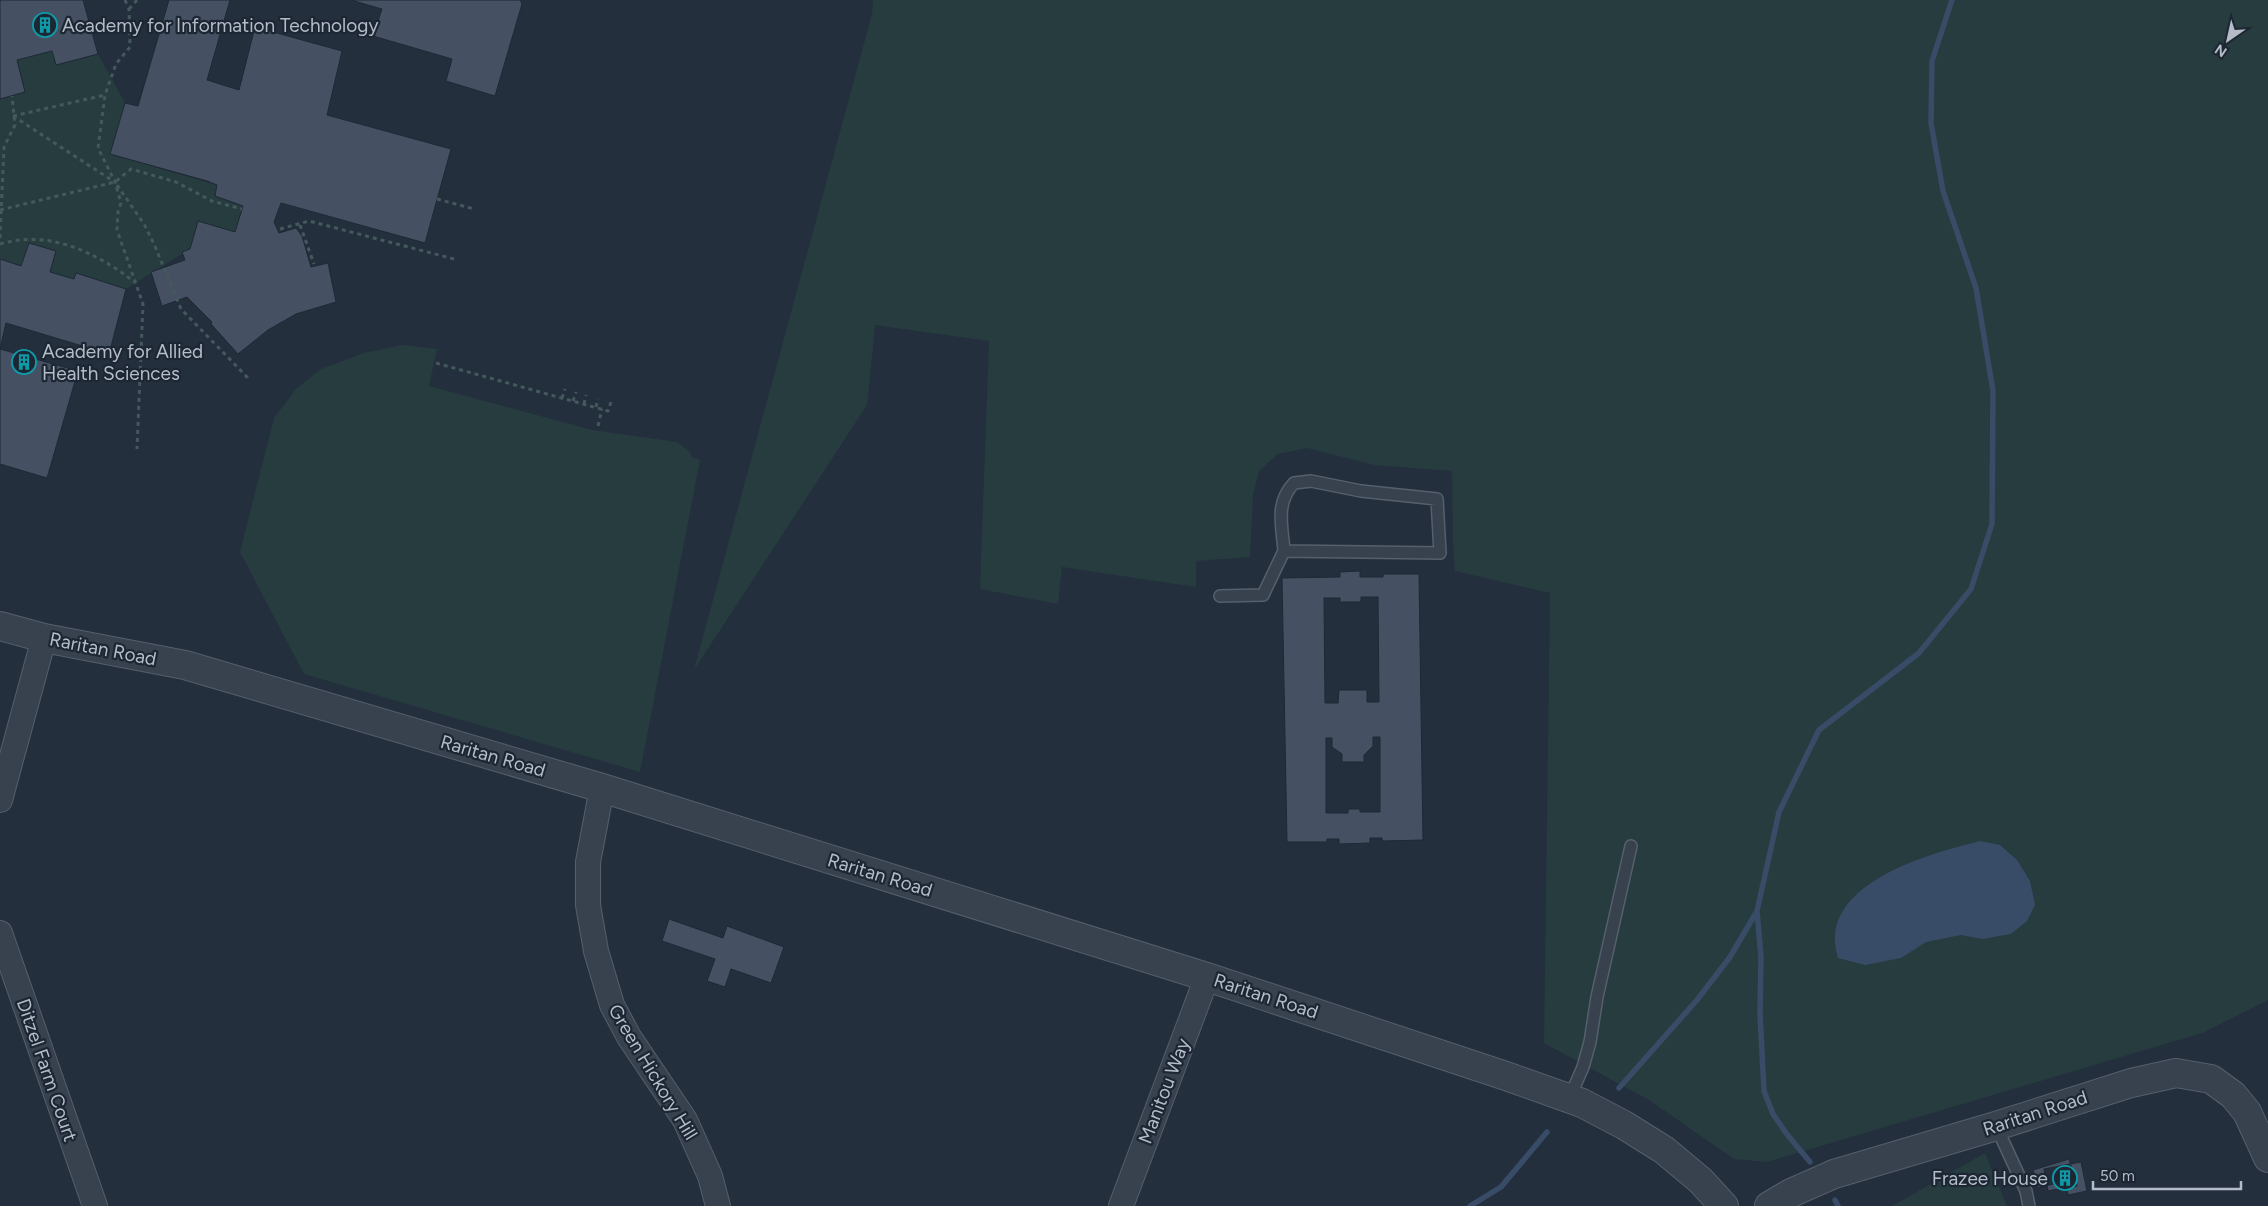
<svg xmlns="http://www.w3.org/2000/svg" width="2268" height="1206" font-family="Figtree,sans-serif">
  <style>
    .green { fill: #263c3f }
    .water { fill: #394c67 }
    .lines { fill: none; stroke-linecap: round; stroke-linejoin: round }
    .stream { stroke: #394c67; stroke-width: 5.5 }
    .building { fill: #455162; stroke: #1f2835; fill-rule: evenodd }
    .service-casing { stroke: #565f6c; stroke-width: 14 }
    .minor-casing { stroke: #565f6c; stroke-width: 26 }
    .tertiary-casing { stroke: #565f6c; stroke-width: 30 }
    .path { stroke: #44595c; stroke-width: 3; stroke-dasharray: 4 4; stroke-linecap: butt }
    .service { stroke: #38414e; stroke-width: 11 }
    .minor { stroke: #38414e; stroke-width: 24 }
    .tertiary { stroke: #38414e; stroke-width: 28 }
    .labels { text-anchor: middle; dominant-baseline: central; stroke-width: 4.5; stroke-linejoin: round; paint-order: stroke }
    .poi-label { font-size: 19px; fill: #b4bcc9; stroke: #1d2633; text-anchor: start }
    .street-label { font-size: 19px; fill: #b4bcc9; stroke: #1d2633 }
  </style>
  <rect width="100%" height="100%" fill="#242f3e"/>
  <path class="green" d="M873 0H2268V1000L2202 1033 1767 1162 1734 1159 1649 1100 1544 1043 1550 593 1455 571 1453 544 1452 471 1375 465 1307 448 1278 454 1259 471 1253 494 1250 557 1196 561V587L1062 567 1058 604 980 589 989 341 875 325 867 405 694 670 872 14Z
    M52 51 56 65 98 54 125 103 110 154 217 185 215 196 243 206 235 232 198 221 190 249 126 289 76 273 74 279 50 272 56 251 29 243 21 266 0 259V99L25 92 17 60Z
    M402 345 437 349 429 386 592 430 677 442 689 451 692 457 700 460 640 772 304 674 240 552 274 418 296 389 321 369 364 353Z
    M1985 1153 2007 1206H1892Z"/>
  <path class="water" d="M1980 841 2000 845 2017 860 2030 881 2035 905 2027 921 2011 934 1982 939 1961 935 1926 942 1901 958 1865 965 1838 958C1815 884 1929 854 1980 841Z"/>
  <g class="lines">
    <path class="stream" d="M1619 1088 1697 1000 1730 957 1757 911
      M1810 1162 1786 1133 1773 1114 1764 1091 1760 1013 1761 957 1757 911 1779 812 1819 730 1919 653 1971 589 1992 524 1993 391 1976 288 1943 191 1931 123 1932 61 1952 0
      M1835 1200 1838 1206
      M1470 1206 1501 1187 1547 1132"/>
  </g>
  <path class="building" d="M0 0H83L98 54 56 65 52 51 17 60 25 92 0 99Z
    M169 0H230L207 80 239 90 255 27 342 51 327 115 451 149 425 243 281 203 274 222 279 233 296 228 302 236 311 267 328 263 336 302 296 314 268 330 238 354 211 324 212 322 187 297 162 306 151 272 185 260 182 252 190 249 198 221 235 232 243 206 215 196 217 185 207 181 110 154 125 103 138 106Z
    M351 0H520L522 4 495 96 446 81 452 59 373 36 382 9Z
    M29 243 56 251 50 272 74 279 76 273 126 289 109 354 6 323 0 349 78 371 47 478 0 464V259L21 266Z
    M1360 571V577H1383V574H1419L1423 840 1382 841V838H1370V843L1339 844V839H1327V842H1287L1282 578 1340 577V572ZM1361 597H1378L1379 702H1367V690H1339L1338 703H1325L1324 598H1340V602H1361ZM1373 737H1380V812H1360V809H1348V813H1326V738H1332V747L1342 754V762H1364V755L1373 746Z
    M669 919 723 938 727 926 784 947 771 983 731 969 725 987 707 981 715 959 662 941Z
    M2069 1159 2077 1186 2059 1191 2057 1183 2038 1188 2033 1170Z
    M2081 1162 2087 1191 2068 1195 2067 1187 2048 1191 2044 1169Z"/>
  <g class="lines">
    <defs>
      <path id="service" d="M1311 481 1361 491 1437 499 1440 553 1284 551C1282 525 1275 503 1294 483Z
        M1220 596 1263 595 1284 551
        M1569 1099 1583 1067 1590 1042 1597 997 1631 846
        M1996 1126 2026 1191 2029 1206"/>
      <path id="minor" d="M602 788 588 862V905L596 951 612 1005 629 1037 685 1120 710 1176 718 1206
        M0 800 44 638
        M0 933 95 1206
        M1121 1206 1207 977"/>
      <path id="tertiary" d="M0 626 44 638 185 665 602 788 1207 977 1506 1076 1582 1103 1624 1125 1664 1150 1700 1180 1724 1206
        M1769 1206 1791 1193 1834 1174 1996 1126 2131 1083 2176 1073 2211 1079 2233 1095 2247 1112 2268 1158"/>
    </defs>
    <use href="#service" class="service-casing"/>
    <use href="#minor" class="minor-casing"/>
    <use href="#tertiary" class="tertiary-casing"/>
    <path class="path" d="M125 0 129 9 130 47 116 64 105 95 98 148 115 182 121 203 118 212 117 230 143 304 137 449
      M129 9 137 0
      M13 116 113 181
      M13 116 105 95
      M117 185 144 224 154 244 181 309 248 378
      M437 199 474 209
      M0 210 115 182 131 169 176 182 212 201 242 209
      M300 225 314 264
      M280 229 309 221 458 260
      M0 238 4 147 15 125 12 96
      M0 244C50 229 97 253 136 283
      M436 363 608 411 611 402
      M562 398 565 389
      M573 401 576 392
      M584 404 586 395
      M596 407 598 399
      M598 426 602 409"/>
    <use href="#service" class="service"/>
    <use href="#minor" class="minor"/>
    <use href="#tertiary" class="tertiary"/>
  </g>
  <defs>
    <symbol id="building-ring" viewBox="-11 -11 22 22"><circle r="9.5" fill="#1d2633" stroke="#0f9aa8" stroke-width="1.5"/><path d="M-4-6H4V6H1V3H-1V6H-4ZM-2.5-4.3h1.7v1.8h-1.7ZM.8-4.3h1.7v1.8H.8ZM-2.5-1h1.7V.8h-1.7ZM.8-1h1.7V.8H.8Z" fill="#0f9aa8"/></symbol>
  </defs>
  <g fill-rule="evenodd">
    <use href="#building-ring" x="31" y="11" width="28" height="28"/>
    <use href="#building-ring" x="10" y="348" width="28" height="28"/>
    <use href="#building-ring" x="2051" y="1164" width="28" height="28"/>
  </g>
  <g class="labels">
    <g class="poi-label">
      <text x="62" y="25">Academy for Information Technology</text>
      <text x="42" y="351">Academy for Allied<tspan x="42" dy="22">Health Sciences</tspan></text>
      <text x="2048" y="1178" text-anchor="end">Frazee House</text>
    </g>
    <g class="street-label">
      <text transform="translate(103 649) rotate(11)">Raritan Road</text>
      <text transform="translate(493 756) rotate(16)">Raritan Road</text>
      <text transform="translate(880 875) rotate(17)">Raritan Road</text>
      <text transform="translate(1266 996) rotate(18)">Raritan Road</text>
      <text transform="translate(47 1070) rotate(71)">Ditzel Farm Court</text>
      <text transform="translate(653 1072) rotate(59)">Green Hickory Hill</text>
      <text transform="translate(1164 1091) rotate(-69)">Manitou Way</text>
      <text transform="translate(2035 1113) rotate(-18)">Raritan Road</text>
    </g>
  </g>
  <g transform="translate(2228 40) rotate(214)" stroke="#1d2633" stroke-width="4" paint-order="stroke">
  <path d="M0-4L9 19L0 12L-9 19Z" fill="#b4bcc9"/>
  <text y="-8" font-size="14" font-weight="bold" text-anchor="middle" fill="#b4bcc9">N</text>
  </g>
  <path d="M2093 1181v8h148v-8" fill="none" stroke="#b4bcc9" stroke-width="2.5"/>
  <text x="2100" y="1181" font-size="15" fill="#b4bcc9" stroke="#1d2633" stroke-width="4" paint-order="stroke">50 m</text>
</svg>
